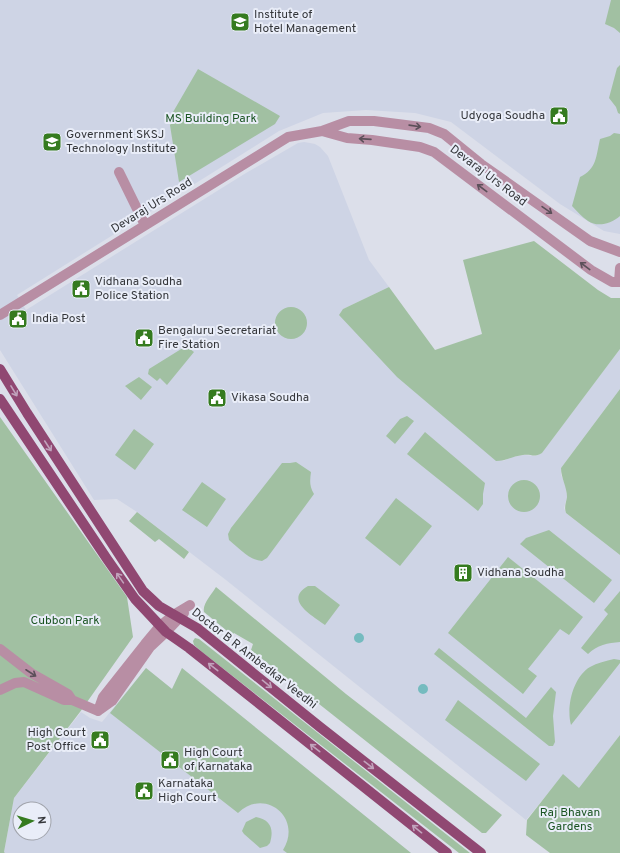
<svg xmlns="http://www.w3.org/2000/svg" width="620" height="853" font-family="Overpass,sans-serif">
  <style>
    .built { fill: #ced4e5; fill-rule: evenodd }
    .green { fill: #a1c0a2 }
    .water { fill: #75bbbf }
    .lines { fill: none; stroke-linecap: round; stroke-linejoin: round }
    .minor { stroke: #b88ea4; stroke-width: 10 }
    .major { stroke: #904872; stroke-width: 10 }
    .oneway { stroke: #5c505a }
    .oneway2 { stroke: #c1a3bc }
    .labels { text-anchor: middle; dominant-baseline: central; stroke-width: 4; stroke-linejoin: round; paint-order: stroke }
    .poi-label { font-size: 12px; fill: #34363a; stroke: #e9edf8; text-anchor: start }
    .park-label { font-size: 12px; fill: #1a5422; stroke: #e9edf8 }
    .street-label { font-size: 12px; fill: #34363a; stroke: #e9edf8 }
  </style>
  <rect width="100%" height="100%" fill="#dcdfea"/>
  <path class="built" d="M0 0H620V234L604 231 560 204 451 122 415 113 366 110 323 113 279 131 17 295 26 310 246 173 298 143 304 142 315 144 320 147 328 156 369 260 389 287 343 309 503 461 512 457 524 455 536 456 542 453 620 349V389L561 468V475L566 486 567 497 564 508 566 513 620 555V735L579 789 563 775 526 820 226 580 137 512 117 499 94 500 0 350Z
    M146 668 172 689 182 668 411 853H5L4 852 14 798 81 712 90 718 102 722ZM20 809H44V833H20Z"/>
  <path class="green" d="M611 0H620V33L614 28 605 24Z
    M620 65V114L618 113 616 107 609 98 617 68Z
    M198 69 280 116 275 124 179 182 169 119Z
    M614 133 620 134V216C612 223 598 228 588 221 582 217 577 211 572 206L580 177C597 169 596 156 600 139L610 136Z
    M534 241 598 290 611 298H620V349L542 453C534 458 532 454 523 455 513 456 506 461 496 461L397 377 339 315 343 309 389 287 435 350 482 334 463 260Z
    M275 323a16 16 0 1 1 32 0a16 16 0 1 1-32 0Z
    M186 346 194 352 167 385 160 378 157 381 148 374 149 369Z
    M139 377 152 387 141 400 125 386Z
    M620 389V555L566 513C564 507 566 503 567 497 567 487 561 478 561 468Z
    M407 416 414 421 395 444 386 436 400 419Z
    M0 417 127 597 133 637 80 712 14 798 4 852 5 853H0Z
    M134 429 154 444 135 470 115 455Z
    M425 432 485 483 483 494V504L478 511 407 454Z
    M296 462 311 472C310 480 309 486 314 494L267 558 262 561C249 560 239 548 229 540L228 534 231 528 282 463H290Z
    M508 496a16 16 0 1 1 32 0a16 16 0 1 1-32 0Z
    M202 482 226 499 207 527 182 510Z
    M396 498 432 526 400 566 365 538Z
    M137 512 189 552 184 559 159 539 155 542 129 521Z
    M549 530 612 580 594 603 520 544 526 538Z
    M508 557 583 617 569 635 560 629 528 669 537 676 523 694 448 633Z
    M308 586H315L340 605 325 625C313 616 283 600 308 586Z
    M216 587 346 694 502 815 486 833H482L251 650 253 644 234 633 232 635 204 612C202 604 212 594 216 587Z
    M620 591V642C608 643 597 645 588 654L581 648 608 614 604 610Z
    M195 638 199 639 470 853H459L202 652 194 645 193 641Z
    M439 648 526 718 551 687 556 692 553 716 555 742 553 746H549L434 654Z
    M614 659 620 660V663L571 725C566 707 573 677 590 667 597 663 606 661 614 659Z
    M146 668 172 689 182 668 411 853H287L283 850C303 818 265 787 238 813L110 713Z
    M458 700 540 764 526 781 445 720Z
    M620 735V853H550L526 835 527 820 563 774 579 788Z
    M256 817C271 820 274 829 270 843L267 846 260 848 244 834 242 831 246 822Z"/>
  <path class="water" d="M354 638a5 5 0 1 1 10 0a5 5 0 1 1-10 0Z
    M418 689a5 5 0 1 1 10 0a5 5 0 1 1-10 0Z"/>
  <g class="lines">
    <path class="minor" d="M322 131 347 138 372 140 420 147 434 152 591 270 612 282H620
      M119 172 145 225
      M619 282 620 268
      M0 315 288 137 322 131 349 121H374L429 128 444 134 481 164 590 241 620 252
      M0 649 31 673 68 694 72 700
      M0 690 15 683 24 682 64 700H72L98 711
      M98 711 103 697 145 644 160 626 175 614 190 605
      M98 711 112 701 150 647 166 632 184 613"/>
    <path class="major" d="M0 369 27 413 143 591 159 606 197 628 320 727 481 853
      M0 399 107 559 135 599 166 632 189 648 447 853"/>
  </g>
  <defs><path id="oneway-shaft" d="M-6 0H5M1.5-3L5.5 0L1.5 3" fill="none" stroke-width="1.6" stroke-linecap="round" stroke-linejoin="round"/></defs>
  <g class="oneway">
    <use href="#oneway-shaft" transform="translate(415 126) rotate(8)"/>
    <use href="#oneway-shaft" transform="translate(365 139) rotate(-176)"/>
    <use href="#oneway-shaft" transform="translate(482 188) rotate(-143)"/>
    <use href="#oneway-shaft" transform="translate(547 210) rotate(35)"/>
    <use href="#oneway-shaft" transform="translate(585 266) rotate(-143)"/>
    <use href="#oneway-shaft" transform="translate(31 673) rotate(33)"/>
  </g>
  <g class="oneway2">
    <use href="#oneway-shaft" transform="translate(14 391) rotate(59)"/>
    <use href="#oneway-shaft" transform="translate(48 446) rotate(57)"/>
    <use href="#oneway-shaft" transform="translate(120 578) rotate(-125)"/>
    <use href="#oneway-shaft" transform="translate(213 667) rotate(-142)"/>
    <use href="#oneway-shaft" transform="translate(267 684) rotate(39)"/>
    <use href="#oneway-shaft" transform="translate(315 748) rotate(-142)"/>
    <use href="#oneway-shaft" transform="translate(369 765) rotate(38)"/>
    <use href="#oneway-shaft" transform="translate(417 829) rotate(-141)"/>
  </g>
  <defs>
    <symbol id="university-square" viewBox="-11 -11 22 22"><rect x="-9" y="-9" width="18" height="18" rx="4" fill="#357b1f" stroke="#e9edf8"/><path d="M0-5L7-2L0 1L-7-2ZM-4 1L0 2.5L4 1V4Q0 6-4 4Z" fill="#fff"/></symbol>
    <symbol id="civic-square" viewBox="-11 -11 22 22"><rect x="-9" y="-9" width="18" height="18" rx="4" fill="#357b1f" stroke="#e9edf8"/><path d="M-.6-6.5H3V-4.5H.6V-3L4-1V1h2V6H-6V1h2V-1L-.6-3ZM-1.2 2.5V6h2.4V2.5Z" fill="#fff"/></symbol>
    <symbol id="building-square" viewBox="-11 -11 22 22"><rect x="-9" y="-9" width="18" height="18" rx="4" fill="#357b1f" stroke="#e9edf8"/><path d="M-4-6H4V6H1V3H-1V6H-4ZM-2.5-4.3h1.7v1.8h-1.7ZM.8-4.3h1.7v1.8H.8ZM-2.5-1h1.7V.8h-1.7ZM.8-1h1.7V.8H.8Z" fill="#fff"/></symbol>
  </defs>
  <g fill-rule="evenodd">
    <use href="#university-square" x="229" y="11" width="22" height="22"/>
    <use href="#civic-square" x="548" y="105" width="22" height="22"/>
    <use href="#university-square" x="41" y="131" width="22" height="22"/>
    <use href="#civic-square" x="70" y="278" width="22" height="22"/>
    <use href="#civic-square" x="7" y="308" width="22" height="22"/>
    <use href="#civic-square" x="133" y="327" width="22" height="22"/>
    <use href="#civic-square" x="206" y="387" width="22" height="22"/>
    <use href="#building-square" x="452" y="562" width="22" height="22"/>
    <use href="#civic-square" x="89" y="729" width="22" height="22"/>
    <use href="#civic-square" x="159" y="749" width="22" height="22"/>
    <use href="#civic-square" x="133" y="780" width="22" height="22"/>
  </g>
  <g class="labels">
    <g class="poi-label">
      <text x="254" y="15">Institute of<tspan x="254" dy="14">Hotel Management</tspan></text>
      <text x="545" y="116" text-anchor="end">Udyoga Soudha</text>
      <text x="66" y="135">Government SKSJ<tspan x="66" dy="14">Technology Institute</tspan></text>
      <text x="95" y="282">Vidhana Soudha<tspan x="95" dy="14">Police Station</tspan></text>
      <text x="32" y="319">India Post</text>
      <text x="158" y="331">Bengaluru Secretariat<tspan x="158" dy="14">Fire Station</tspan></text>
      <text x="231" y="398">Vikasa Soudha</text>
      <text x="477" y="573">Vidhana Soudha</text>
      <text x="86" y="733" text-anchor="end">High Court<tspan x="86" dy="14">Post Office</tspan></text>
      <text x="184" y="753">High Court<tspan x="184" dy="14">of Karnataka</tspan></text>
      <text x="158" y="784">Karnataka<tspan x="158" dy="14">High Court</tspan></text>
    </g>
    <g class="park-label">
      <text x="211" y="119">MS Building Park</text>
      <text x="65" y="621">Cubbon Park</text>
      <text x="570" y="813">Raj Bhavan<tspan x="570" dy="14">Gardens</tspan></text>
    </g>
    <g class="street-label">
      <text transform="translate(488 176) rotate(37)">Devaraj Urs Road</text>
      <text transform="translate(152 206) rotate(-32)">Devaraj Urs Road</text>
      <text transform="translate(254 659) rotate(38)">Doctor B R Ambedkar Veedhi</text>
    </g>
  </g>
  <g transform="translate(32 821) rotate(85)"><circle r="19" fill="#e9edf8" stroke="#a1a4ac"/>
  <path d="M0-3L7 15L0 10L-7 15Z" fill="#357b1f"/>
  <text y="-6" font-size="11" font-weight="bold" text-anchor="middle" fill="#34363a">N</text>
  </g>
</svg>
